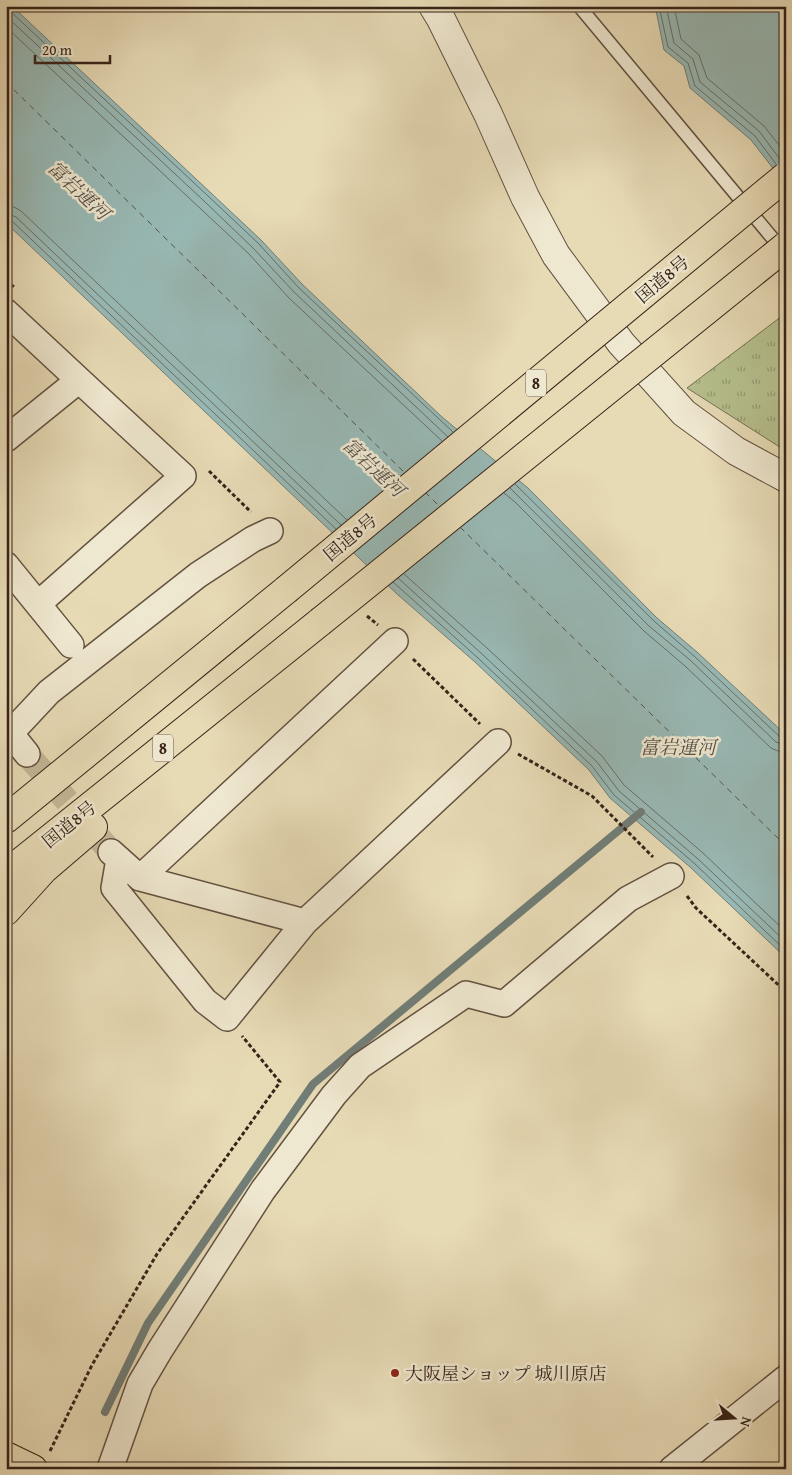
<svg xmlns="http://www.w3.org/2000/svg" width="792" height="1475" font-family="'Gentium Book Plus','Noto Serif JP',serif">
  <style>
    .grass { fill: url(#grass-tufts); stroke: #767254 }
    .water { fill: #98b9b5; stroke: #717d77 }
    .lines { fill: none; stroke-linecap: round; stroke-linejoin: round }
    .shore { stroke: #686e67; stroke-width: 1 }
    .stream { stroke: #717d77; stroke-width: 8 }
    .ferry { stroke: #545048; stroke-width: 1; stroke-dasharray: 6 5; stroke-linecap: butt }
    .minor-tunnel { stroke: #c4b697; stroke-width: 25; stroke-dasharray: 25 12; stroke-linecap: butt }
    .service-casing { stroke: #635140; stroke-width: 15 }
    .minor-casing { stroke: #635140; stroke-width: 28 }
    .tertiary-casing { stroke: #635140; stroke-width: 30 }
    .primary-casing { stroke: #372319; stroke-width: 30 }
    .trunk-casing { stroke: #372319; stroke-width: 30 }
    .path { stroke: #372319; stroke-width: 3; stroke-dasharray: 4 2.5; stroke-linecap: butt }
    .service { stroke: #efe8d0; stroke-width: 12 }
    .minor { stroke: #efe8d0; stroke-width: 25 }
    .tertiary { stroke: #efe8d0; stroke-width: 28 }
    .primary { stroke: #e7dbb6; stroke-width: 28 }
    .trunk { stroke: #e7dbb6; stroke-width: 28 }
    .trunk-bridge-casing { stroke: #372319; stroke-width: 30; stroke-linecap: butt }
    .trunk-bridge { stroke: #e7dbb6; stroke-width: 28 }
    .poi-dot { fill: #8f2418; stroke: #efe8d0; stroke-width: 2 }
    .labels { text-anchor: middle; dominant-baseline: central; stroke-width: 5; stroke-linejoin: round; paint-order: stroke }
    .shield { fill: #efe8d0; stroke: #6e5e50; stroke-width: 1 }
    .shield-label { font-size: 16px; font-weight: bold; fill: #372319 }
    .street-label { font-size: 18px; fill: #372319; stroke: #efe8d0 }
    .poi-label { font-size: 18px; fill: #372319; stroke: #efe8d0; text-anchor: start }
    .water-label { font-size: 19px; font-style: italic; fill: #545048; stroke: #efe8d0 }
  </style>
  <defs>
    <pattern id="grass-tufts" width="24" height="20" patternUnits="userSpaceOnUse" patternTransform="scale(1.25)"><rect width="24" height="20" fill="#b6c08e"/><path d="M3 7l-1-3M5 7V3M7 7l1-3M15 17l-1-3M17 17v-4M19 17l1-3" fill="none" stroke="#959c73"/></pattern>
  </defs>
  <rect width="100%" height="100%" fill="#e7dbb6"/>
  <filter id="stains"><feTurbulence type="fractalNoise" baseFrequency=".004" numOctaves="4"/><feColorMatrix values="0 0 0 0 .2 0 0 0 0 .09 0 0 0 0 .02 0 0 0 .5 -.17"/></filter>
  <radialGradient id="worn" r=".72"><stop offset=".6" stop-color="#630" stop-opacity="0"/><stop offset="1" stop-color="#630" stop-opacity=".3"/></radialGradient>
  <path class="grass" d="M786 313V451L687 388Z"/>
  <path class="water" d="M6 6H12L261 240 302 284 442 417 528 488 657 618 697 652 786 735V958L690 867 610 798 589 770 475 662 397 594 6 223Z
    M653 6H786V185L751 140 690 88 684 66 664 50 656 10Z"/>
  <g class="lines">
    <path class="shore" d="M9 6 11 12 208 196 258 243 299 288 453 432
      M659 6 668 47 688 63 695 86 755 136 776 164
      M666 6 674 43 693 59 700 82 759 131 782 162
      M674 6 681 39 699 55 707 78 764 126 786 154
      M6 16 204 201 253 248 294 292 448 437
      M6 27 248 253 289 298 442 441
      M6 206 14 207 21 211 347 520
      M6 213 16 217 341 525
      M6 220 12 221 336 529
      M515 484 654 621 694 656 780 737 786 739
      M510 488 649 626 690 660 776 742 786 745
      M504 493 515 502 644 631 685 666 771 748 778 751 786 752
      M404 574 487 648 602 756 624 785 703 853 786 932
      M398 578 482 654 597 762 619 791 698 859 786 942
      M393 582 478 658 592 766 614 795 694 863 786 951"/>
    <path class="stream" d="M105 1412 148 1323 313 1084 641 812"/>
    <path class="ferry" d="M6 82 406 474
      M425 492 440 507
      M460 527 786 846"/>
    <path class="minor-tunnel" d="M27 754 111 852"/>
    <defs>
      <path id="service" d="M579 6 784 252"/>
      <path id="minor" d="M6 312 79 380
        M6 439 79 380 183 476 38 604
        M6 565 71 645
        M11 734 27 754
        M6 738 49 692 198 575 253 539 270 531
        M111 852 140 878 305 922 498 742
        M119 859 114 888 205 1001 227 1018 305 922
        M140 878 395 641
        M110 1469 140 1384 160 1350 263 1190 334 1095 360 1066 466 994 504 1004 628 899 671 876
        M672 1469 786 1378"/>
      <path id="tertiary" d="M433 6 441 19 488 114 525 197 556 255 621 343 684 413 736 451 786 478"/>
      <path id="primary" d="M6 1456 33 1469"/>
      <path id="trunk" d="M6 819 286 590
        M6 874 320 622
        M6 911 44 869 93 827"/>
    </defs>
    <use href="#service" class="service-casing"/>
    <use href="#minor" class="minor-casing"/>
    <use href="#tertiary" class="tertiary-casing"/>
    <use href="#primary" class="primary-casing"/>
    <use href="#trunk" class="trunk-casing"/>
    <path class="path" d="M6 280 15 288
      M209 471 251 512
      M367 616 378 625
      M413 659 480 724
      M518 754 592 796 653 857
      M687 896 696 908 786 992
      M50 1451 92 1365 157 1254 280 1082 242 1036"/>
    <use href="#service" class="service"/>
    <use href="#minor" class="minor"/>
    <use href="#tertiary" class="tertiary"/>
    <use href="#primary" class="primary"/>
    <use href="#trunk" class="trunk"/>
    <defs>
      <path id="trunk-bridge" d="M286 590 786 176
        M320 622 786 246"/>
    </defs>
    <use href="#trunk-bridge" class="trunk-bridge-casing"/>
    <use href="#trunk-bridge" class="trunk-bridge"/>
  </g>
  <circle class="poi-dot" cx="395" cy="1373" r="5"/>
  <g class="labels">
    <g class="shield">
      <rect x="526" y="369.5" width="20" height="27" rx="4"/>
      <rect x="153" y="734.5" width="20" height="27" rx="4"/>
    </g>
    <g class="shield-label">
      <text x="536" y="383">8</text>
      <text x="163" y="748">8</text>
    </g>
    <g class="street-label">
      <text transform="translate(662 279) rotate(-40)">国道8号</text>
      <text transform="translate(350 537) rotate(-40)">国道8号</text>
      <text transform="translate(69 824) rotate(-39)">国道8号</text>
    </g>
    <g class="poi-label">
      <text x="405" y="1373">大阪屋ショップ 城川原店</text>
    </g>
    <g class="water-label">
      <text transform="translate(79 190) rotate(43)">富岩運河</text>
      <text transform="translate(374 467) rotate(43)">富岩運河</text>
      <text x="678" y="747">富岩運河</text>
    </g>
  </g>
  <rect width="792" height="1475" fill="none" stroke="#e7dbb6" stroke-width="25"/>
  <rect x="8" y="8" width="777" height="1460" fill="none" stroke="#372319" stroke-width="2.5"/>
  <rect x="12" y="12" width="767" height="1450" fill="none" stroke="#372319"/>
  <g transform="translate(734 1418) rotate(108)" stroke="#efe8d0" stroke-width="4" paint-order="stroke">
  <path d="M0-4L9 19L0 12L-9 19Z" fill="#372319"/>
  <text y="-8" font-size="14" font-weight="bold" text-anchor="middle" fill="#372319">N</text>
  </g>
  <path d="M35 55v8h75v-8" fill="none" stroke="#372319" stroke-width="2.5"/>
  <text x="42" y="55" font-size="15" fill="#372319" stroke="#efe8d0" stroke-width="4" paint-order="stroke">20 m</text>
  <rect width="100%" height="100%" filter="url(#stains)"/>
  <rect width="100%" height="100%" fill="url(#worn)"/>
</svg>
